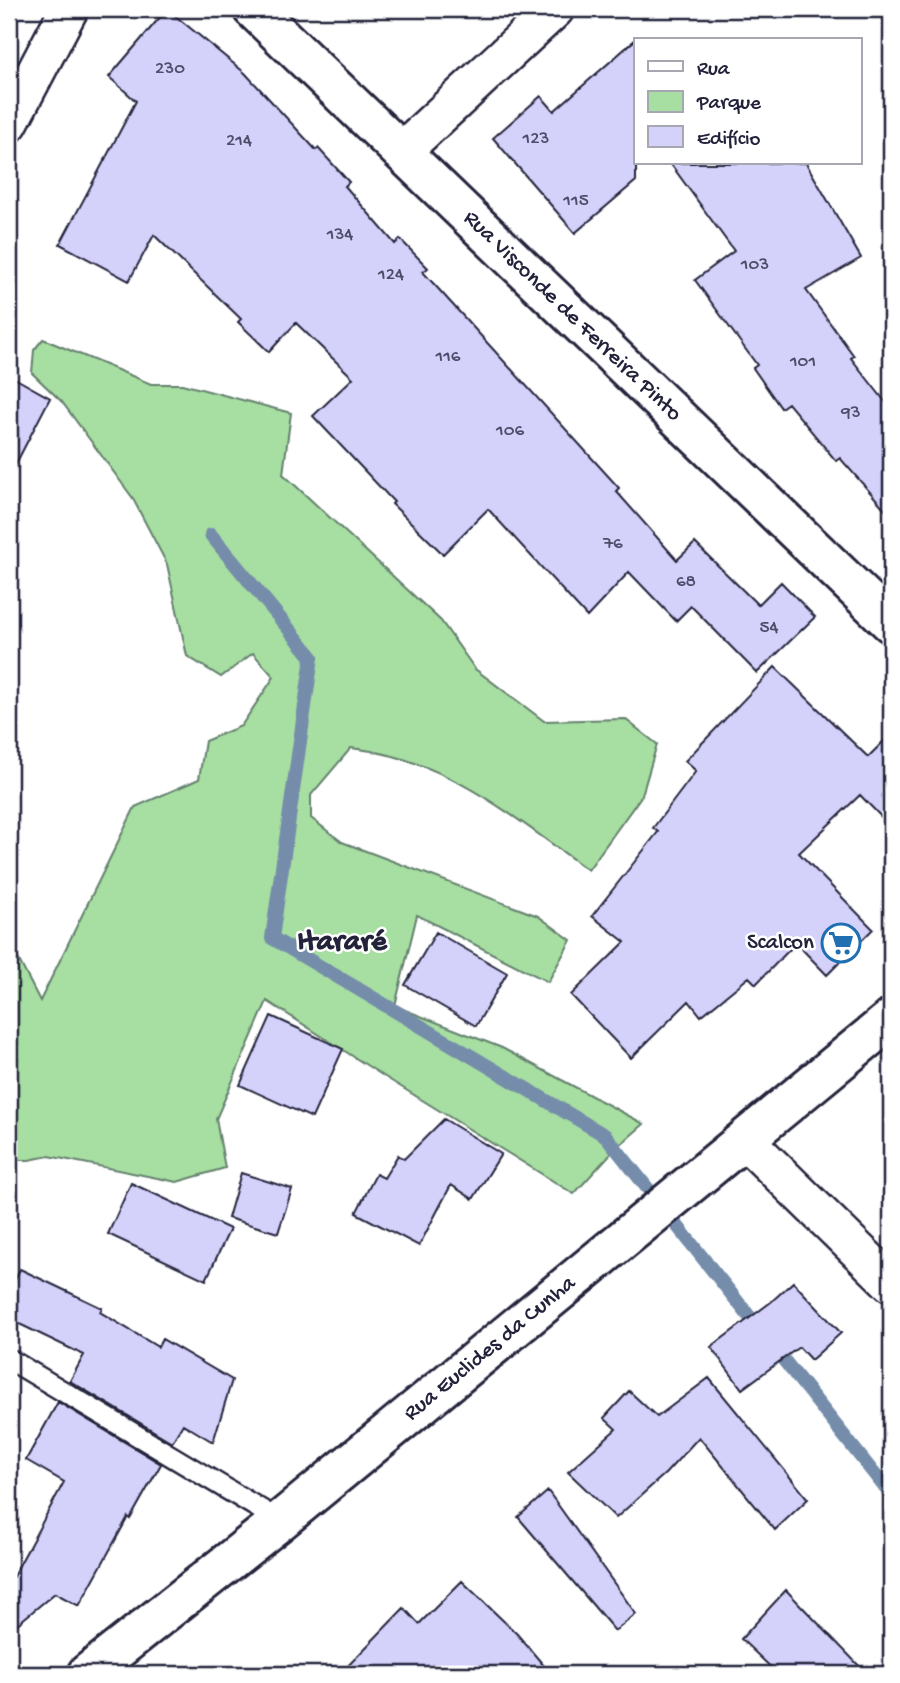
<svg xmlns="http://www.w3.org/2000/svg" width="900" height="1683" font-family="'Gochi Hand',sans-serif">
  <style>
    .green { fill: #a7dea1; stroke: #64806e; stroke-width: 2 }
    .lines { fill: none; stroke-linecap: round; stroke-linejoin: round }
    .stream { stroke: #748dab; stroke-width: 14 }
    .building { fill: #d4d2fb; stroke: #22223b; stroke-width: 2 }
    .service-casing { stroke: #22223b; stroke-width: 24 }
    .minor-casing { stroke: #22223b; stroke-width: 42 }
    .tertiary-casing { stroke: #22223b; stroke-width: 44 }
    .secondary-casing { stroke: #22223b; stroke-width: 44 }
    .service { stroke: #fff; stroke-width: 19 }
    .minor { stroke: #fff; stroke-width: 37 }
    .tertiary { stroke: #fff; stroke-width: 38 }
    .secondary { stroke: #fff; stroke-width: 38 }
    .labels { text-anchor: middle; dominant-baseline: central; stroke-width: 5; stroke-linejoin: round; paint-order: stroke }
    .number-label { font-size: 19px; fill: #4e4e6b }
    .street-label { font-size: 23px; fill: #22223b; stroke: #fff }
    .poi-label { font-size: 23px; fill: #22223b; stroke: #fff; text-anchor: end }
    .district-label { font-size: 30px; font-weight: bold; fill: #22223b; stroke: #fff }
  </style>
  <rect width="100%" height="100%" fill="#fff"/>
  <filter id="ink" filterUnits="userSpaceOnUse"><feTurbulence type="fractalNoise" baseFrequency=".0143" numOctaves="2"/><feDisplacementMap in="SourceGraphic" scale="14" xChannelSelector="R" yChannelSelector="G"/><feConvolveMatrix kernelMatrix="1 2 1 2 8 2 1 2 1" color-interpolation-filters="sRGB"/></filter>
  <g filter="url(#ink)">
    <path class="green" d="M43 339 151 384H182L291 413 283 474 441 621 475 669 544 721 625 719 657 744 642 795 588 870C513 817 446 758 351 748L311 795V818L342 842 538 916 571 940 548 982 417 915 395 1006 502 1048 644 1124 613 1151 574 1194 385 1077 267 1001 216 1119 225 1168 177 1182 49 1156 29 1160H9V941L40 1001 135 807 199 779 205 741 241 726 274 677 253 653 221 677 187 656 167 564 132 497 62 402 32 373 34 350Z"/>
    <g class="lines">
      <path class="stream" d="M211 535 312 657 272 938 606 1136 891 1495"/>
    </g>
    <path class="building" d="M167 9 245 73 316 150 318 148 349 182 345 186 395 244 400 239 428 268 423 272 619 488 616 491 677 560 695 543 758 605 781 582 815 617 757 673 691 606 676 621 629 572 587 617 488 509 443 554 392 504 394 502 313 416 353 378 296 323 269 352 238 322 241 319 154 235 129 281 60 244 136 101 109 77Z
      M636 39V181L575 233 493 138 541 96 554 111Z
      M670 163H806L861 258 806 290 854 356 851 358 891 409V516L840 458 836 461 788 403 781 408 753 368 757 365 695 280 734 251Z
      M9 375 50 398 9 477Z
      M775 667 868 757 891 734V827L860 795 799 853 873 929 827 975 796 943 756 984 749 977 701 1016 689 1001 631 1058 571 995 625 942 592 916 658 832 653 828 696 771 685 761Z
      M436 932 507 973 476 1026 405 985Z
      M271 1016 343 1049 312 1118 240 1085Z
      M444 1119 501 1154 473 1199 451 1185 419 1246 356 1213 376 1174 384 1178 398 1155 404 1159Z
      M241 1173 292 1189 278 1233 228 1218Z
      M131 1183 230 1229 206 1280 108 1234Z
      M20 1269 102 1308 100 1312 158 1347 162 1339 232 1380 213 1442 183 1424 172 1442 70 1381 84 1355 9 1319V1293Z
      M793 1282 841 1333 811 1360 799 1347 742 1389 711 1347 771 1302Z
      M709 1378 808 1499 775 1530 699 1437 666 1473 616 1518 568 1472 616 1429 604 1418 629 1391 657 1417Z
      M58 1402 161 1464 130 1519 128 1517 79 1606 55 1593 9 1631V1584L64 1482 26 1460Z
      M548 1491 636 1614 615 1631 518 1517Z
      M462 1581 517 1634 551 1674H340L404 1608 419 1624Z
      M786 1590 867 1674H778L741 1639Z"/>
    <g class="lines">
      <defs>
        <path id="service" d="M9 1359 280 1521"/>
        <path id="minor" d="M9 123 69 9
          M402 151 555 9
          M745 1140 891 1283"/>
        <g id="tertiary">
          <path id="s1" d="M253 9 891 623"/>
        </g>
        <g id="secondary">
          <path id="s2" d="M87 1674 280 1521 891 1019"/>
        </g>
      </defs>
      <use href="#service" class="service-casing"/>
      <use href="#minor" class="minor-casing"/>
      <use href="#tertiary" class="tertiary-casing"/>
      <use href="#secondary" class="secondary-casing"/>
      <use href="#service" class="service"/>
      <use href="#minor" class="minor"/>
      <use href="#tertiary" class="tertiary"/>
      <use href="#secondary" class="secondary"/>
    </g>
  </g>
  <defs>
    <symbol id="supermarket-ring" viewBox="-11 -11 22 22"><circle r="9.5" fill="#fff" stroke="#1f6fb2" stroke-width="1.5"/><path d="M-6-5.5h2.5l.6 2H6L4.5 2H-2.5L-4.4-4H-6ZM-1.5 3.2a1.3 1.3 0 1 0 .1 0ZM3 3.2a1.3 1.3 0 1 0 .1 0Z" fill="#1f6fb2"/></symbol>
  </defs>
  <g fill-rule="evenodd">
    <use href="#supermarket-ring" x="819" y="921" width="44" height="44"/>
  </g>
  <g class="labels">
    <g class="number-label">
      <text x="170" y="69">230</text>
      <text x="536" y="139">123</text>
      <text x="239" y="141">214</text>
      <text x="576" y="201">115</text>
      <text x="340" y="235">134</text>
      <text x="755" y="265">103</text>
      <text x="391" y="275">124</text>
      <text x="448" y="357">116</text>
      <text x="803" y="362">101</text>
      <text x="851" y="413">93</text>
      <text x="510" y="431">106</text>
      <text x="613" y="544">76</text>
      <text x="686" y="582">68</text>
      <text x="769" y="628">54</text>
    </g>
    <g class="street-label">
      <text stroke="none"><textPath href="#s1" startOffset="443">Rua Visconde de Ferreira Pinto</textPath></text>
      <text stroke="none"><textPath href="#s2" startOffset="518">Rua Euclides da Cunha</textPath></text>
    </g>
    <g class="poi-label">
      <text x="814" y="943">Scalcon</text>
    </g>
    <g class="district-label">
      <text x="342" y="943">Itararé</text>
    </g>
  </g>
  <rect width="900" height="1683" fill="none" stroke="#fff" stroke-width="35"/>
  <rect x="18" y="18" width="865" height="1648" fill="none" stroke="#22223b" stroke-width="2.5" filter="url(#ink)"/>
  <rect x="634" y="38" width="228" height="126" fill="#ffffff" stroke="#a7a7b1" stroke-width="2"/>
  <rect x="648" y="61" width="35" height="10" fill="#ffffff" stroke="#a7a7b1" stroke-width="2"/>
  <text x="697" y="74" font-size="21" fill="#22223b">Rua</text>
  <rect x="648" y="91" width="35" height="21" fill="#a7dea1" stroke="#a7a7b1" stroke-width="2"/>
  <text x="697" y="108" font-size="21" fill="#22223b">Parque</text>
  <rect x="648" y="126" width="35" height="21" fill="#d4d2fb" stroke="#a7a7b1" stroke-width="2"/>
  <text x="697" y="144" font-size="21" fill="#22223b">Edifício</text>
</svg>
